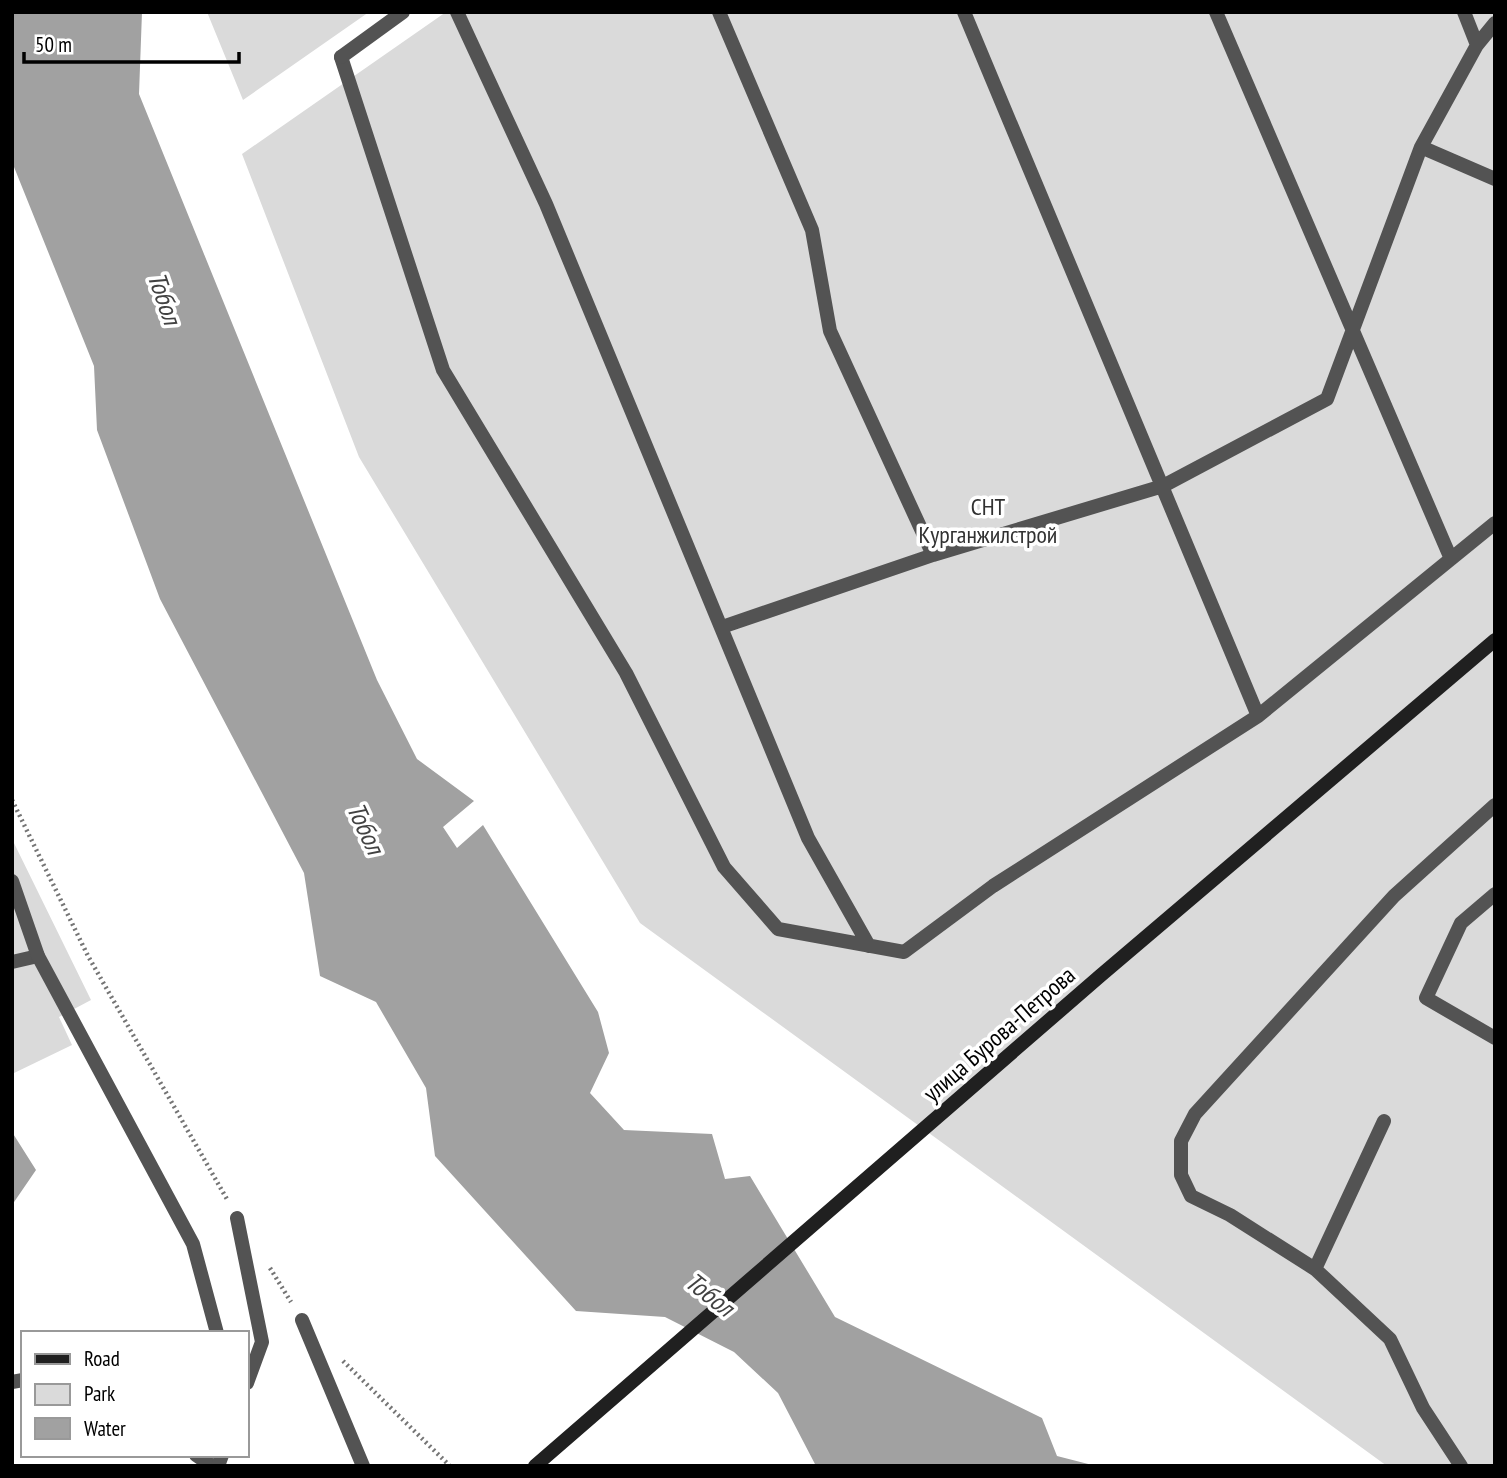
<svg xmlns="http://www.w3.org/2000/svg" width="1507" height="1478" font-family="'PT Sans Narrow',sans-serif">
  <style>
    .green { fill: #dadada }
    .water { fill: #a1a1a1 }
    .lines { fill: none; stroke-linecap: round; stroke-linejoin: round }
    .path { stroke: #757575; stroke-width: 4.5; stroke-dasharray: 2 3.5; stroke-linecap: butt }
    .service { stroke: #535353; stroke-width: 14 }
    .minor { stroke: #535353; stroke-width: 14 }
    .secondary { stroke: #202020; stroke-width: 14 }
    .labels { text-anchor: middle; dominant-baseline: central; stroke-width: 7; stroke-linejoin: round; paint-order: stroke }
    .park-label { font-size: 24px; fill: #313131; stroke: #fff }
    .street-label { font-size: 24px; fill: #000; stroke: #fff }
    .water-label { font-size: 26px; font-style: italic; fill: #424242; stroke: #fff }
  </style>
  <rect width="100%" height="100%" fill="#fff"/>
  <path class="green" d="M207 12H369L243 100Z
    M446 12H1495V1466H1387L640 923 359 457 242 154Z
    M12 839 91 1000 59 1017 72 1045 12 1074Z"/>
  <path class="water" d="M12 12H142L139 94 377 680 417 759 474 801 443 827 457 848 483 825 598 1012 609 1053 590 1093 624 1130 712 1134 725 1179 750 1176 835 1317 1042 1418 1057 1456 1096 1466H816L778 1393 734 1352 665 1317 576 1311 435 1156 426 1088 376 1002 320 976 304 873 160 599 97 430 94 366 12 162Z
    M12 1132 36 1170 12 1205Z"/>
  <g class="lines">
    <path class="path" d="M12 800 88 956 228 1201
      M270 1268 291 1302
      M343 1361 450 1466"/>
    <path class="service" d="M457 12 546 204 808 838 869 946
      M719 12 812 230 830 331 933 555
      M964 12 1258 716
      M1216 12 1451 559
      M1464 12 1477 45
      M341 57 443 370 626 673 724 867 778 929 904 952 993 886 1258 716 1495 523
      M1421 147 1495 179
      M722 627 933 555 1163 486 1327 399 1421 147 1477 45 1495 23
      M1495 894 1461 923 1426 998 1495 1038
      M12 962 38 956
      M237 1218 262 1342 247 1383
      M1315 1269 1384 1121
      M302 1320 363 1466
      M12 1382 23 1380
      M196 1455 212 1466
      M1461 1466 1423 1408 1390 1339 1315 1269 1230 1215 1191 1196 1181 1175V1141L1195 1114 1394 896 1495 805"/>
    <path class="minor" d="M341 57 403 12
      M12 881 38 956 193 1244 217 1333
      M218 1466 222 1455"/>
    <path class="secondary" d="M535 1466 1100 976 1495 640"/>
  </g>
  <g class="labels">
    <g class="park-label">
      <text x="988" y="506">СНТ<tspan x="988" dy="28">Курганжилстрой</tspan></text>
    </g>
    <g class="street-label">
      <text transform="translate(999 1034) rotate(-41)">улица Бурова-Петрова</text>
    </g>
    <g class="water-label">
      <text transform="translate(165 298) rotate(71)">Тобол</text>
      <text transform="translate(366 828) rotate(65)">Тобол</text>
      <text transform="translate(710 1294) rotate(38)">Тобол</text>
    </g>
  </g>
  <rect width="1507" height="1478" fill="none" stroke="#000000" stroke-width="28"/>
  <rect x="21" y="1331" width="228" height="126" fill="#ffffff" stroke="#999999" stroke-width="2"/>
  <rect x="35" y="1354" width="35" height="10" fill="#202020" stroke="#999999" stroke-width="2"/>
  <text x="84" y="1366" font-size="21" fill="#000000">Road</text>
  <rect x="35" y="1384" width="35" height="21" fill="#dadada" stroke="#999999" stroke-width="2"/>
  <text x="84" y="1401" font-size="21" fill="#000000">Park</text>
  <rect x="35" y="1418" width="35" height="21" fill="#a1a1a1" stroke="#999999" stroke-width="2"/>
  <text x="84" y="1436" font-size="21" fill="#000000">Water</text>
  <path d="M24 52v10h215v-10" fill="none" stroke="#000000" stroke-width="3.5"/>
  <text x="35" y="52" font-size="21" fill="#000000" stroke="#ffffff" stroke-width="5" paint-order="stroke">50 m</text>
</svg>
